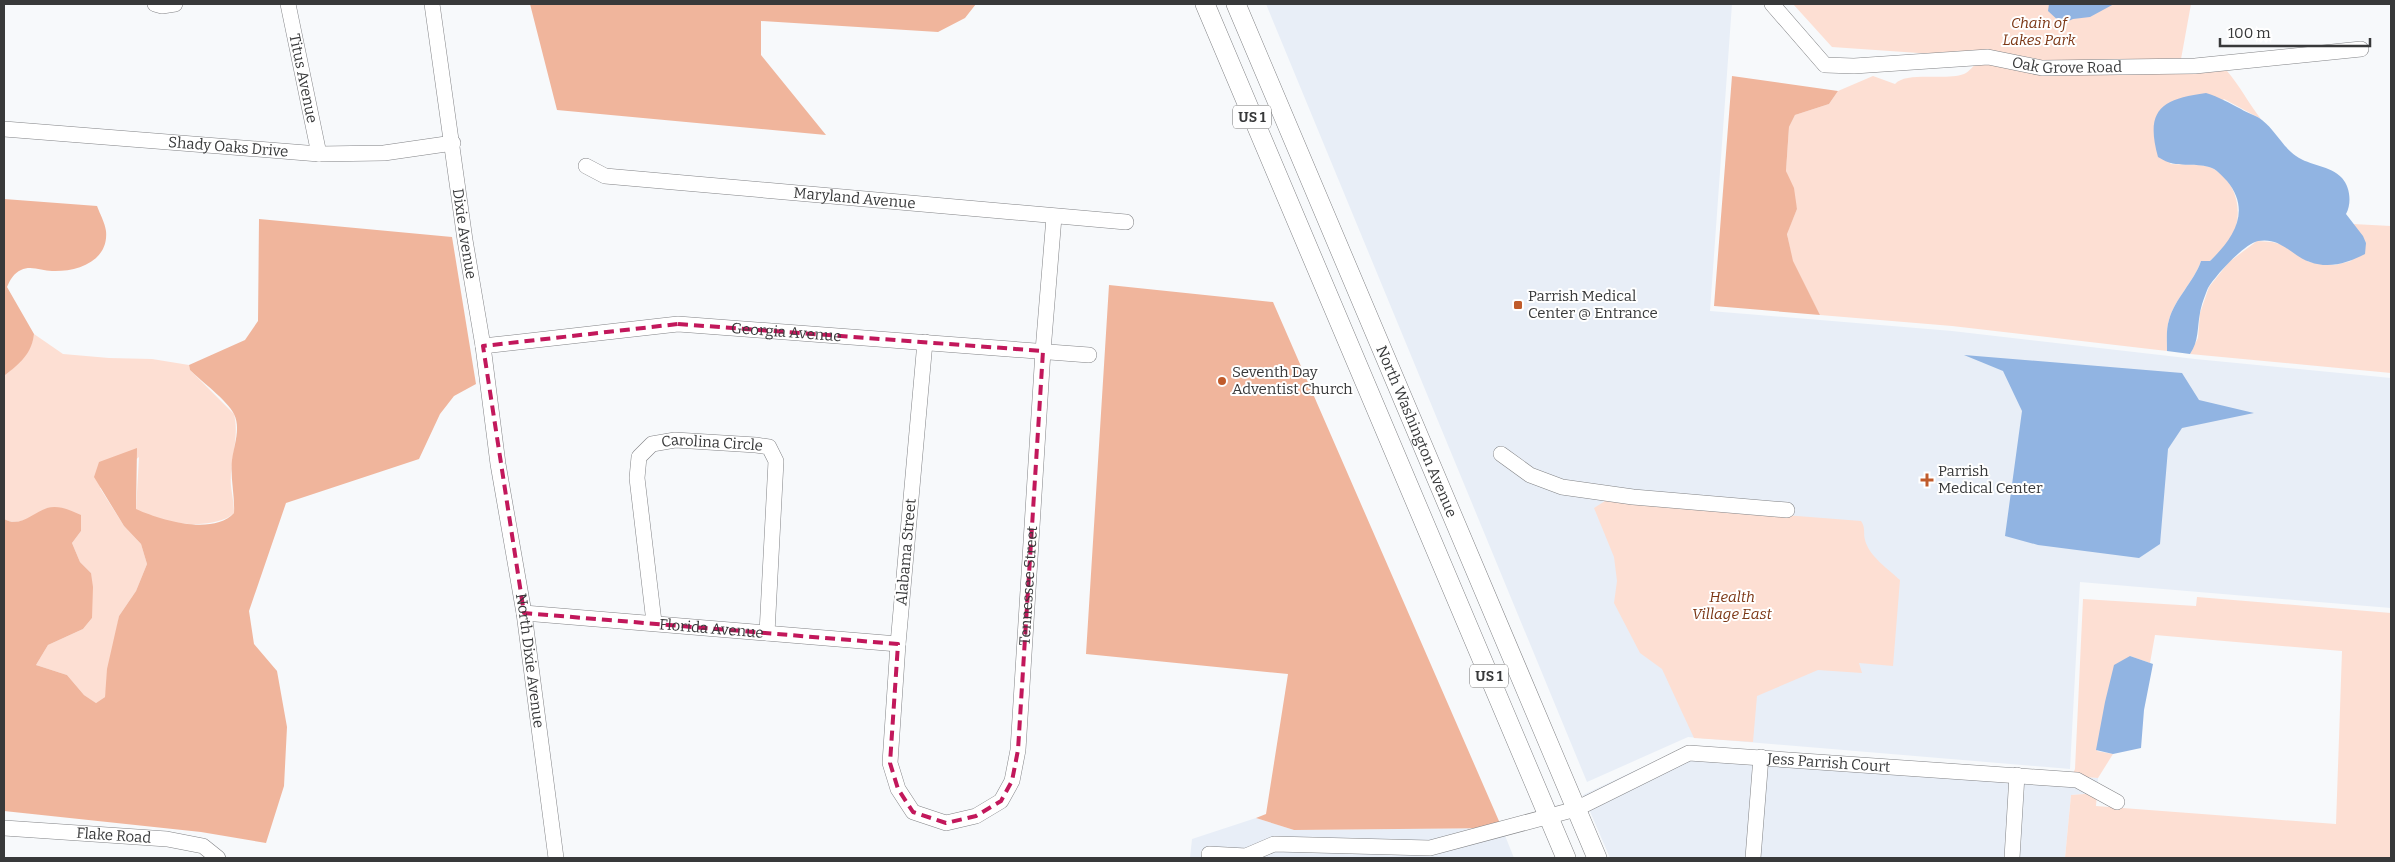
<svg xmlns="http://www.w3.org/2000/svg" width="2395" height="862" font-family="Bitter,serif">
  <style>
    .built { fill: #e8eef7 }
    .green { fill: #fddfd3 }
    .forest { fill: #f0b59c }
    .water { fill: #91b4e2 }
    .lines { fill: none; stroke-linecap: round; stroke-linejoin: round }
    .minor-casing { stroke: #828386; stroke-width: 16 }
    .major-casing { stroke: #828386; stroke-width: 20 }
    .minor { stroke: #fff; stroke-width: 15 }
    .major { stroke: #fff; stroke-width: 19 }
    .marked { fill: none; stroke: #c2185b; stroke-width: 4; stroke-dasharray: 10 6; stroke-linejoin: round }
    .poi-dot { fill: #c05b2b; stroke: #fff; stroke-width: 2 }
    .labels { text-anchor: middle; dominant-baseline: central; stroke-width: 4; stroke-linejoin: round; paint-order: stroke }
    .shield { fill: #fff; stroke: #747475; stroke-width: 1 }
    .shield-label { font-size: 14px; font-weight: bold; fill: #38393a }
    .park-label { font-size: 15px; font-style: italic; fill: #7c3715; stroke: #fff }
    .street-label { font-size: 15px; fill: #38393a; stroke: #fff }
    .poi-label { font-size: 15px; fill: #38393a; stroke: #fff; text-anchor: start }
  </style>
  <rect width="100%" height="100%" fill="#f7f9fb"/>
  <path class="built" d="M1266 4H1732L1710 311 1952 331 2195 359 2391 378V608L2080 582 2070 769 1688 737 1587 782Z
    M1687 746 1875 759 2098 778 2097 793 2071 795 2065 858H1610L1583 795Z
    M1256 818 1294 830 1502 828 1514 858H1190L1192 839Z"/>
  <path class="green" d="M1793 4H2191L2181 59 2048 62 1832 47Z
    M1979 61 2227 71C2240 86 2249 104 2261 119L2224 99 2170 164C2182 165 2201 163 2212 168 2239 182 2245 218 2229 242 2224 249 2216 255 2210 261H2201C2194 282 2175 298 2169 320 2166 329 2167 341 2167 351L1952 326 1820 315 1792 261 1787 233 1797 209 1786 171 1789 127 1795 115 1829 104 1838 91 1873 76 1895 84C1906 71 1946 81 1964 74 1969 72 1974 65 1979 61Z
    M2353 224 2391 226V373L2190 354 2198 338 2200 313 2209 287 2229 262 2257 241 2272 242 2284 245 2309 262 2335 265 2351 261 2366 243Z
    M34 334 63 354 109 358 152 359 189 365 190 370 234 414C240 439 229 461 231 486 232 495 234 503 234 513 220 527 180 526 162 520 153 518 145 513 136 510L139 457 100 488 124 526 141 544 147 564 136 591 119 616 105 697 96 703 84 695 67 675 36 665 48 645 83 629 92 618 91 573 80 562 72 543 81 531 47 508C35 516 17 527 4 519V376C17 365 32 353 34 334Z
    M1605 501 1861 521C1866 528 1863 533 1865 540 1869 556 1888 569 1900 580L1893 666 1859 663 1862 673 1818 670 1757 696 1753 742 1694 738 1662 669 1640 653 1614 603 1617 581 1614 557 1594 508Z
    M2197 597 2391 613V858H2065L2071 795 2097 793 2096 806 2336 824 2342 651 2155 635 2150 663 2130 656 2097 751 2113 754 2098 778 2072 776 2075 769 2083 599 2196 606Z"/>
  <path class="forest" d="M530 4H976L965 18 938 32 761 21V55L826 135 557 110Z
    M1732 76 1838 91 1829 104 1795 115 1789 127 1786 171 1794 188 1797 209 1787 234 1793 261 1820 315 1714 306Z
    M4 199 97 206C100 214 105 223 106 231 109 262 76 272 52 271 42 271 31 265 21 270 14 273 10 280 7 287L34 334C32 354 19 364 4 376Z
    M259 219 452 237 476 384 454 396 440 414 419 459 286 503 249 611 254 644 277 671 287 727 284 786 266 843 201 832 4 811V519C20 528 33 513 47 508 59 505 70 510 81 515V531L72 543 80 562 91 573 93 587 92 618 83 629 48 645 36 665 67 675 84 695 96 703 105 697 107 669 119 616 136 591 147 564 141 544 124 526 94 477 99 462 137 448 136 509C160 520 213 536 234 513 235 495 230 478 232 460 234 445 241 428 234 414 227 400 202 382 190 370L189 365 245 340 258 321Z
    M1109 285 1273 302 1502 828 1294 830 1256 818 1266 814 1288 674 1086 654Z"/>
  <path class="water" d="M2049 4H2114L2090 17 2073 19 2062 24 2048 11Z
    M2206 93C2219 97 2229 103 2241 109 2247 113 2256 115 2262 120 2275 130 2282 146 2296 156 2310 166 2330 165 2342 178 2350 187 2352 203 2346 214L2363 236 2366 243 2365 254C2348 263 2329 269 2310 262 2291 256 2282 237 2258 241 2244 244 2215 276 2208 288 2205 295 2201 306 2200 313 2197 328 2199 341 2190 354L2167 351C2167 341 2166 329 2169 320 2175 298 2194 282 2201 261H2210C2233 239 2252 211 2227 181 2222 176 2217 169 2209 167 2188 161 2178 170 2158 157 2145 110 2161 99 2206 93Z
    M1964 355 2182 373 2199 400 2254 413 2182 428 2168 449 2160 544 2139 558 2038 545 2005 536 2022 411 2003 371Z
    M2130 656 2153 664 2144 710 2141 748 2113 754 2096 750 2105 702 2114 665Z"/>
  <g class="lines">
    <defs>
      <g id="minor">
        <path d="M155 4 162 6 175 4"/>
        <path id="s1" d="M288 4 319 154"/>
        <path id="s2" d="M432 4 465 240 483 346 498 464 524 613 556 858"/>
        <path id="s3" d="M1772 4 1825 65 1854 66 1988 57 2042 68 2195 66 2361 49"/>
        <path id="s4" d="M4 129 319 154 384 153 453 143"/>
        <path id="s5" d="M586 166 605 176 1126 222"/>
        <path id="s6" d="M925 342 898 644 890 763 898 789 913 812 946 823 976 816 1001 801 1012 781 1018 750 1043 351 1054 217"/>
        <path id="s7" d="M483 346 678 324 1089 355"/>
        <path d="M1501 454 1530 475 1562 487 1633 497 1787 510"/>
        <path id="s8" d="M524 613 898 644"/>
        <path id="s9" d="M654 622 637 478 639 457 652 444 675 440 756 445 769 447 776 461 767 633"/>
        <path id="s10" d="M4 828 167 839 203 846 218 858"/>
        <path id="s11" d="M1209 854 1246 856 1274 844 1430 848 1576 809 1689 753 2077 780 2117 802"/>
        <path d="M1753 858 1761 757"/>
        <path d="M2012 858 2017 775"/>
      </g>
      <g id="major">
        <path d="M1205 4 1566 858"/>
        <path id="s12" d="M1236 4 1597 858"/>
      </g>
    </defs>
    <use href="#minor" class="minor-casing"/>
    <use href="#major" class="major-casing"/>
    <use href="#minor" class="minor"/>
    <use href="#major" class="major"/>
  </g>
  <path class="marked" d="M678 324 1043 351 1018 750 1012 781 1001 801 976 816 946 823 913 812 898 789 890 763 898 644 524 613 483 346Z"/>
  <g class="poi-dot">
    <rect x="1513" y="300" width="10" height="10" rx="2.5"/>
    <circle cx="1222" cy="381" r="5"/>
    <path d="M1924.5 472.5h5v5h5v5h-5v5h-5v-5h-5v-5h5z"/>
  </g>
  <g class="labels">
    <g class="shield">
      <rect x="1233" y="105.5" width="38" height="23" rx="4"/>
      <rect x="1470" y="664.5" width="38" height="23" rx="4"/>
    </g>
    <g class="shield-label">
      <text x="1252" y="117">US 1</text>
      <text x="1489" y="676">US 1</text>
    </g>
    <g class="park-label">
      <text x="2039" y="23">Chain of<tspan x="2039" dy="17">Lakes Park</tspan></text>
      <text x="1732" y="597">Health<tspan x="1732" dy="17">Village East</tspan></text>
    </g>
    <g class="street-label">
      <text stroke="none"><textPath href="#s3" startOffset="324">Oak Grove Road</textPath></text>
      <text stroke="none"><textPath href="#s1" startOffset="76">Titus Avenue</textPath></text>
      <text stroke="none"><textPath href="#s4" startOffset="225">Shady Oaks Drive</textPath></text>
      <text stroke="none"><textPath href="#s5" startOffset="272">Maryland Avenue</textPath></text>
      <text stroke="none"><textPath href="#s2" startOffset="232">Dixie Avenue</textPath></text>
      <text stroke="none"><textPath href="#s7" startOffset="305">Georgia Avenue</textPath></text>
      <text stroke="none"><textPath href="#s12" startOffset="464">North Washington Avenue</textPath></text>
      <text stroke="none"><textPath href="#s9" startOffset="245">Carolina Circle</textPath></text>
      <text transform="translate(906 552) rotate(-85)">Alabama Street</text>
      <text stroke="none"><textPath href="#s6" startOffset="791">Tennessee Street</textPath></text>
      <text stroke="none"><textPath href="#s8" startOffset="188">Florida Avenue</textPath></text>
      <text stroke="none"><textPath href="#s2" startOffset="664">North Dixie Avenue</textPath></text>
      <text stroke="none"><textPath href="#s11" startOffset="641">Jess Parrish Court</textPath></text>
      <text stroke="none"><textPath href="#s10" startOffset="110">Flake Road</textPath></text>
    </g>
    <g class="poi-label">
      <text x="1528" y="296">Parrish Medical<tspan x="1528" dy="17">Center @ Entrance</tspan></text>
      <text x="1232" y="372">Seventh Day<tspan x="1232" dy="17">Adventist Church</tspan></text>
      <text x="1938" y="471">Parrish<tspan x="1938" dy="17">Medical Center</tspan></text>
    </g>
  </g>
  <rect width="2395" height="862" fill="none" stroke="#38393a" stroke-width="10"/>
  <path d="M2220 38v8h150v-8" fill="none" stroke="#38393a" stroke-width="2.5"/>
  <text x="2228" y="38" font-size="15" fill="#38393a" stroke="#ffffff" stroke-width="4" paint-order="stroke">100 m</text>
</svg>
